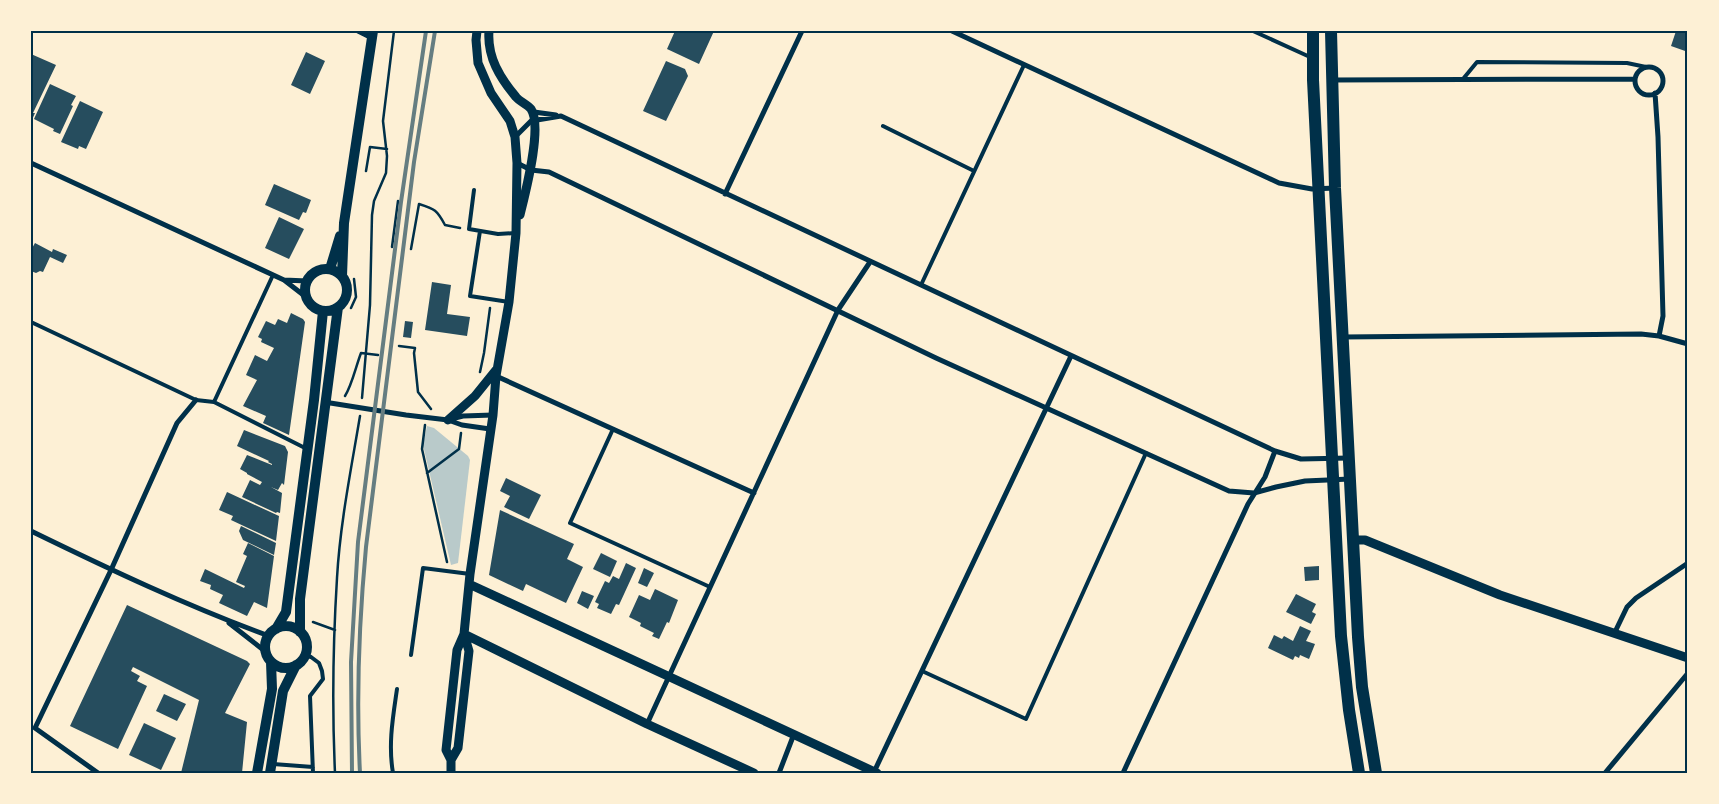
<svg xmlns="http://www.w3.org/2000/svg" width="1719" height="804" font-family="'IBM Plex Serif',serif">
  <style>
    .green { fill: #b9caca }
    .building { fill: #264d5e }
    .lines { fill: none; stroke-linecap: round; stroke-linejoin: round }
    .path { stroke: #003049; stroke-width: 2.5 }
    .service { stroke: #003049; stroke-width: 4 }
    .minor { stroke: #003049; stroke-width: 5 }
    .tertiary { stroke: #003049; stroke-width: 9 }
    .secondary { stroke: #003049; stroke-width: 10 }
    .trunk { stroke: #003049; stroke-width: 12 }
    .rail { stroke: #657d81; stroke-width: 4 }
    .neatline { fill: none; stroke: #003049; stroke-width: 2 }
  </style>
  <rect width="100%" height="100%" fill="#fdf0d5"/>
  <path class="green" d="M427 426 434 428 468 456 470 460 458 563 451 565 423 445Z"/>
  <path class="building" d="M675 31H714L699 64 667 49Z
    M1676 31H1688V52L1671 46Z
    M306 52 325 61 310 94 291 85Z
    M31 54 56 65 33 113H35L31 122Z
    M666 61 685 69 688 76 666 121 643 111Z
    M50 84 76 96 71 105 73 106 60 134 53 131 54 129 34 119Z
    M80 101 103 112 86 149 79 146 78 149 61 142Z
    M274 184 311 200 306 213 303 212 299 220 265 205Z
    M279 217 304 229 289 259 265 248Z
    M35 243 52 252 53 249 67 255 63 263 50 257 43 272 40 271 36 273 31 271V250Z
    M432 282 451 285 447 314 470 317 467 336 425 330Z
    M291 313 303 319 305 322 289 435 263 423 266 416 243 406 257 380 246 375 255 355 267 361 274 348 261 342 262 339 258 337 266 321 275 325 278 319 287 323Z
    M405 321 413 322 411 338 403 337Z
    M244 430 285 446 288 452 284 485 282 483 278 490 271 487 282 493 280 513 277 512 276 513 242 497 250 480 260 485 262 482 247 474V473L240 469 247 455 272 465V464L268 462 269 461 237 446Z
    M506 478 541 495 529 519 504 507 510 496 500 491Z
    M227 492 279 516 276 541 231 520 233 516 219 510Z
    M500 510 574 544 567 559 583 567 566 603 526 584 523 591 489 575Z
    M241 526 276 543 274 555 243 540 239 531Z
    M248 543 274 556 267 608 254 602 247 616 219 603 223 595 210 589 211 585 200 581 205 569 244 588 245 586 236 582 247 556 243 554Z
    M601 553 617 561 610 577 593 569Z
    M626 563 636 568 619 605 616 604 611 614 597 608 599 604 595 602 605 581 609 583 613 576 619 579Z
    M1319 566V580L1305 581 1304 567Z
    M644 568 654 573 647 587 638 583Z
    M655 589 678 600 669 623 667 622 659 639 652 636 654 633 640 626 641 623 629 617 639 595 650 600Z
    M582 591 594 596 588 609 577 603Z
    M1296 594 1316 604 1312 612 1316 614 1311 624 1286 612Z
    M127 605 247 661 250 664 225 713 247 722 242 773H181L199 700 133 667 131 671 140 676 137 681 147 686 118 749 70 726Z
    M1300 626 1311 631 1306 641 1315 644 1309 659 1300 655 1299 658 1295 656 1293 660 1268 648 1274 635 1282 639 1284 636 1293 641Z
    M164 694 186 704 177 721 156 711Z
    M144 723 176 738 161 770 129 755Z"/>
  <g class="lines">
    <path class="path" d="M366 171 370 147 387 149
      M392 247 398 201
      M411 249 419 204C435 209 437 210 445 225L460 228
      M351 308 356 297 354 279
      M399 346 415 348 414 353 418 392 431 409
      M480 372 484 353 490 308
      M345 396C352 385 356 366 361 353L378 355
      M362 398 370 305 372 215 374 201 386 173 387 156 383 121 394 31
      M425 425 422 449 447 562
      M427 473 459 449 461 433
      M313 622 335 630
      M335 773C332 708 333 643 337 578 340 524 351 470 360 416"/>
    <path class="service" d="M1253 31 1310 57
      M1463 79 1477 62 1627 63 1646 67
      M883 126 974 171
      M474 190 469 229 498 234 516 233
      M480 231 470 296 509 302
      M921 285 1024 65
      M31 322 196 400 214 402 305 448
      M214 402 273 275
      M613 429 570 523 710 587
      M305 655 311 657 319 663 322 671 323 679 310 696 313 773
      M411 655 423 568 470 574
      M922 671 1026 719 1146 453
      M273 764 313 767
      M393 773C388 744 393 717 397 689"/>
    <path class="minor" d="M358 31 372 38
      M952 31 1279 183 1312 189 1335 188
      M1635 81a14 14 0 1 1 28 0a14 14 0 1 1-28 0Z
      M1333 80 1635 79
      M1655 93 1658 137 1663 316 1659 336
      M531 109 534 112 556 115
      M515 137 531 121 561 116 1275 451 1301 459 1349 458
      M31 163 284 280 306 297
      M517 163 531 170 549 172 936 358 1229 491 1254 493 1276 487 1305 481 1350 479
      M725 194 802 31
      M284 280 307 281
      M1343 337 1641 334 1659 336 1688 344
      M496 376 754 493
      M324 402 406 415 448 420 462 425 490 429
      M451 419 463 416 493 415
      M31 531C109 569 187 606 269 636
      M229 623 266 652
      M1614 634 1627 607 1636 598 1688 563
      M647 724 838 310 870 262
      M874 772 1071 356
      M98 773 35 728 111 570 177 423 196 400
      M779 773 794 734
      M1123 773 1248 504 1265 477 1275 451
      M1605 773 1688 673"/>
    <path class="tertiary" d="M489 31C487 57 500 78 516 97 520 102 527 104 531 109 543 127 525 194 520 215
      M448 420 475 396 496 370
      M1353 540H1365L1500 595 1688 658
      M469 584 877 773
      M464 634 647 724 754 773
      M451 760 458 748 469 651 464 634
      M451 773V760L446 750 457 650 464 634 470 574 493 415 496 376 509 302 516 233 517 163 515 137 510 121 491 93 478 63 476 40 477 31"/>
    <path class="secondary" d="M305 290a21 21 0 1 1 42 0a21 21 0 1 1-42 0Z
      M330 269 340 236
      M342 276 344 223 373 31
      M265 647a21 21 0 1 1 42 0a21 21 0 1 1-42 0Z
      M276 629 286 612 314 400 323 311
      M300 632V599L338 307
      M257 773 272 689 271 662
      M270 773 283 691 296 665"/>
    <path class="trunk" d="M1313 31V80L1341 636 1349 710 1359 773
      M1331 31 1335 188 1358 637 1362 687 1376 773"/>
    <path class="rail" d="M352 773 351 662 358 542 401 202 426 31
      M360 773C356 698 359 622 366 547L414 162 435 31"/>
  </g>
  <rect width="1719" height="804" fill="none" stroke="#fdf0d5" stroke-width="65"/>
  <rect x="32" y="32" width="1654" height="740" class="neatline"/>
</svg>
